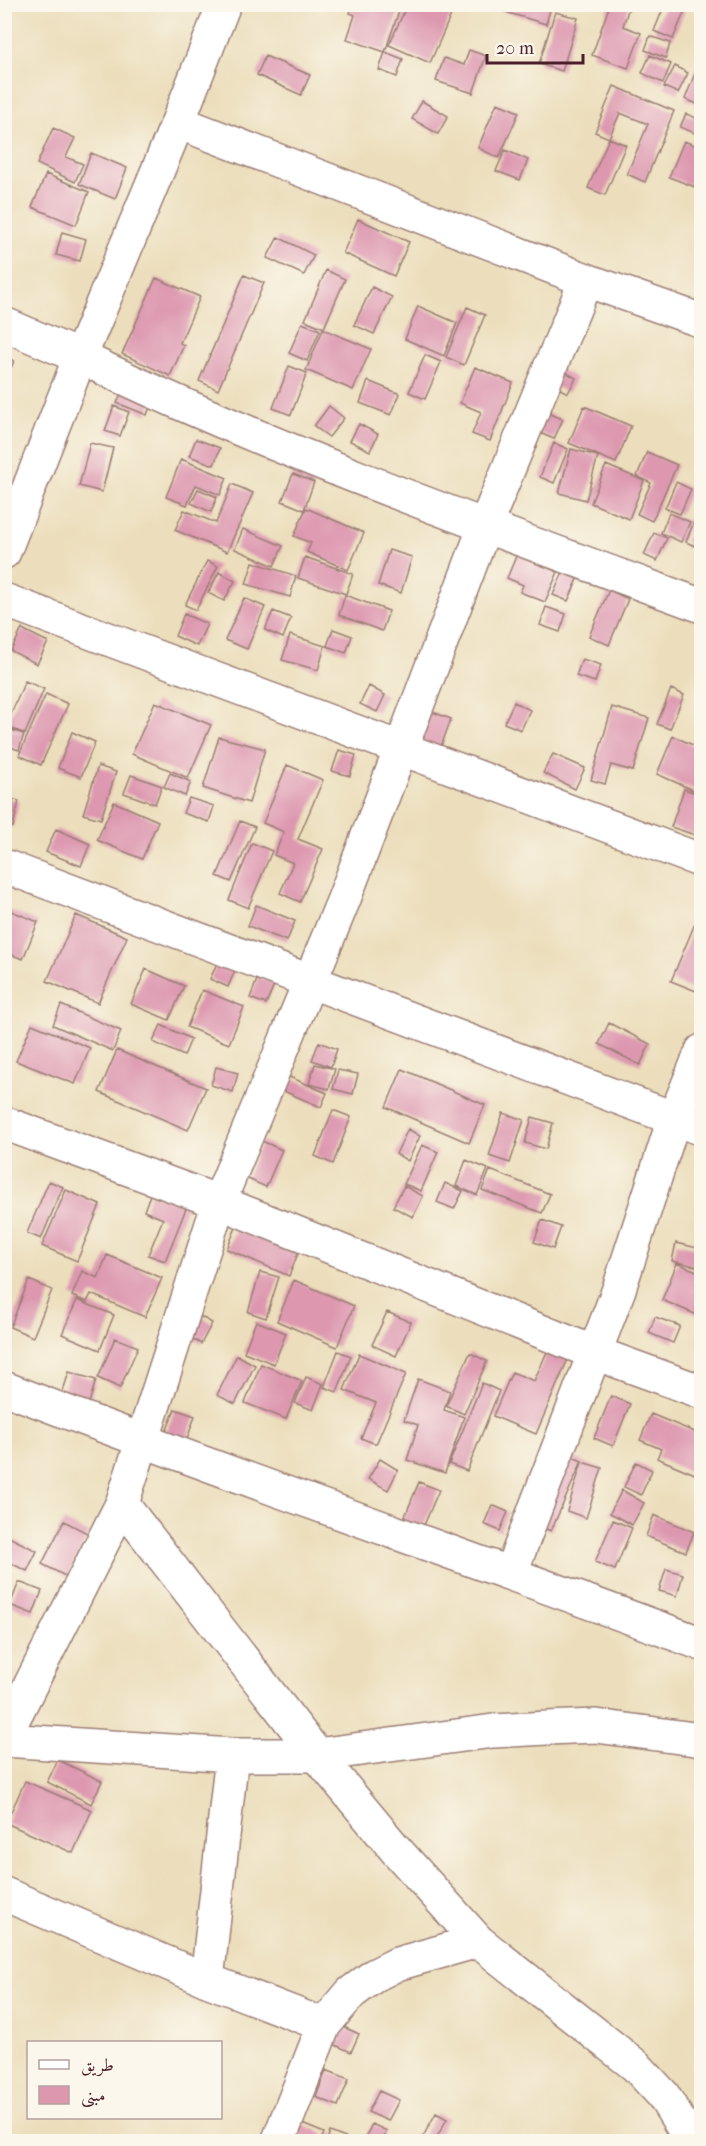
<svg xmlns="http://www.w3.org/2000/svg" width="706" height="2146" font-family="'IM FELL French Canon',Amiri,serif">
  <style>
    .building { fill: #dd98b0 }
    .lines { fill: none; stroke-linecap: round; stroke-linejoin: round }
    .minor-casing { stroke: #9b7e74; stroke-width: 36 }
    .major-casing { stroke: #9b7e74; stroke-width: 36 }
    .minor { stroke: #fff; stroke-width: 33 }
    .major { stroke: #fff; stroke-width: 33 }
  </style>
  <rect width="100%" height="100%" fill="#fbf7ec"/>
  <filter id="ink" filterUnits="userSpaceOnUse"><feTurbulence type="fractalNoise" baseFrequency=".0167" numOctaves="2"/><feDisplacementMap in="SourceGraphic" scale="12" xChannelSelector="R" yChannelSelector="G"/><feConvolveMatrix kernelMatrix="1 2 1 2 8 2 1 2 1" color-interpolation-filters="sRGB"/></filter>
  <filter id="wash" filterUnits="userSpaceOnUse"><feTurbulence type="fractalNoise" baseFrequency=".008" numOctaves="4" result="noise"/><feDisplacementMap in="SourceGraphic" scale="24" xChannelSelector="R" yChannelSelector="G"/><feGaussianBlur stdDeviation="1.35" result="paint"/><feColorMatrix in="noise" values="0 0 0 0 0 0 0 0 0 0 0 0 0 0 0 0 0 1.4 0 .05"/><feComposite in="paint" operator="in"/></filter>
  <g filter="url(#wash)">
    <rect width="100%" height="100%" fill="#ecdebc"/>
    <g id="blocks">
      <path class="building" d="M353 4 401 5 385 52 347 39 355 15 350 13Z
        M508 4H544L551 7 546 24 505 12Z
        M610 4H630L623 26 641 33 628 68 592 55Z
        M665 4H677L686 8 673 39 654 31Z
        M407 5H446L454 8 430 63 389 45Z
        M555 12 578 18 562 71 539 64Z
        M650 36 670 43 666 58 645 50Z
        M469 50 486 56 473 93 436 81 444 58 464 65Z
        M385 52 403 59 397 77 379 70Z
        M650 55 671 64 663 83 642 73Z
        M265 56 310 75 301 95 257 75Z
        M701 58H702V106L685 99Z
        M675 66 688 73 678 93 664 87Z
        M614 86 674 111 645 182 627 174 648 124 620 113 609 138 595 132Z
        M422 101 448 116 438 134 412 119Z
        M497 103 519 112 499 158 478 148Z
        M686 114 702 120V136L680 127Z
        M53 128 75 138 66 157 83 164 75 182 37 164Z
        M609 138 626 145 605 195 588 188Z
        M684 141 702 148V172L695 187 669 177Z
        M505 150 528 160 520 180 496 171Z
        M91 153 127 168 115 199 79 184Z
        M46 174 89 192 76 225 32 207Z
        M358 219 409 242 394 276 343 253Z
        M62 232 86 239 80 261 56 255Z
        M278 237 314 255 304 275 267 258Z
        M326 270 345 279 324 328 305 320Z
        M244 275 264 283 218 390 199 381Z
        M156 278 200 297 180 343 184 345 170 376 122 354Z
        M372 287 392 297 374 334 354 325Z
        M418 306 457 323 444 356 405 339Z
        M467 307 485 315 464 365 446 357Z
        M302 323 320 330 307 361 289 353Z
        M323 329 371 349 353 390 306 370Z
        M425 355 441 362 425 399 409 392Z
        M4 357 14 361 4 383Z
        M289 366 307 373 291 415 273 408Z
        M475 367 513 383 490 441 472 434 481 412 460 403Z
        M560 369 576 378 568 393 552 385Z
        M368 381 400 394 391 415 360 403Z
        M125 385 154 396 147 415 117 403Z
        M114 406 129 412 120 436 105 431Z
        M329 406 344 418 329 437 314 426Z
        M584 406 631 426 616 463 569 443Z
        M544 412 563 419 554 439 537 432Z
        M359 424 378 434 370 451 350 441Z
        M196 439 220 448 214 465 189 456Z
        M90 443 113 448 102 492 79 486Z
        M554 443 568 449 554 483 540 477Z
        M571 449 598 456 586 500 559 493Z
        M647 452 677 465 652 521 637 514 651 483 637 476Z
        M181 459 227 478 220 495 196 485 187 505 166 497Z
        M606 465 644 481 629 519 591 503Z
        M293 474 314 482 304 510 282 501Z
        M676 482 691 489 680 514 665 508Z
        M232 484 253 493 227 552 175 530 184 510 216 523Z
        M198 489 217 497 211 512 191 503Z
        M701 504H702V549L686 542Z
        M306 508 364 533 348 570 307 552 311 543 294 536Z
        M669 513 690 522 681 542 661 533Z
        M243 529 283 546 274 566 235 549Z
        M654 533 667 538 657 561 644 555Z
        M389 550 412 557 401 593 378 585Z
        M517 554 558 572 545 602 520 592 523 585 507 578Z
        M305 557 353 574 346 594 298 578Z
        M207 561 218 566 196 610 185 605Z
        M253 562 296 576 290 597 246 584Z
        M219 572 235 581 224 601 208 593Z
        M563 572 578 579 568 601 553 595Z
        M609 590 628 599 609 645 589 636Z
        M345 595 389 611 382 631 339 615Z
        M244 598 265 607 247 649 225 640Z
        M546 607 566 614 560 632 540 625Z
        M273 611 291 618 283 638 265 630Z
        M184 614 207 624 197 646 175 636Z
        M22 629 48 642 37 664 11 651Z
        M333 629 352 636 346 653 327 646Z
        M290 635 325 646 318 670 282 660Z
        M582 659 601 665 595 682 576 676Z
        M25 681 44 689 25 734 6 726Z
        M369 686 385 695 377 712 360 704Z
        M671 689 684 695 670 729 657 724Z
        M46 694 68 704 41 765 19 755Z
        M155 702 211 725 188 778 132 754Z
        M514 702 530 710 521 730 504 723Z
        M612 707 649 718 633 771 611 765 605 784 591 780Z
        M425 709 451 719 439 752 413 743Z
        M4 728 24 734 19 750 4 745Z
        M72 732 95 742 81 777 58 768Z
        M673 736 702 749V794L657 774Z
        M219 737 265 749 249 803 203 788Z
        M339 750 356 755 350 776 332 771Z
        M553 754 585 768 575 789 543 773Z
        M287 765 323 780 298 839 323 849 300 902 280 893 293 863 274 855 284 832 263 823Z
        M98 766 116 772 101 819 83 814Z
        M170 773 191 782 185 796 164 787Z
        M131 775 162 786 155 804 124 793Z
        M684 789 702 795V815L695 835 671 827Z
        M4 797 19 801 13 827 4 825Z
        M189 798 214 806 209 822 183 813Z
        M114 802 158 821 142 859 97 840Z
        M240 821 255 827 231 882 217 876Z
        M56 829 90 844 81 866 46 852Z
        M252 843 272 851 248 908 229 900Z
        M256 905 295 921 287 941 248 926Z
        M4 908 38 922 23 959 4 952Z
        M701 909 702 978 696 991 671 981Z
        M76 915 127 937 98 1003 47 981Z
        M218 961 236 968 228 987 210 979Z
        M146 969 184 986 169 1020 131 1004Z
        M258 977 275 983 266 1004 250 998Z
        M202 990 244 1007 229 1044 187 1027Z
        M61 1005 121 1031 113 1051 53 1025Z
        M609 1023 650 1044 640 1065 599 1044Z
        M32 1024 90 1048 75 1084 16 1061Z
        M161 1025 191 1039 184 1056 153 1042Z
        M319 1042 337 1049 331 1067 312 1060Z
        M117 1050 206 1088 188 1130 99 1092Z
        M315 1064 335 1069 329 1089 309 1084Z
        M216 1067 238 1073 233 1092 211 1085Z
        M402 1069 485 1105 469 1143 386 1107Z
        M338 1070 358 1074 353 1094 333 1089Z
        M285 1075 327 1093 321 1107 279 1089Z
        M333 1110 351 1117 333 1164 315 1156Z
        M503 1113 524 1120 510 1163 489 1156Z
        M532 1117 553 1123 546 1149 525 1143Z
        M408 1129 420 1136 408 1161 396 1154Z
        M262 1141 282 1150 266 1187 246 1178Z
        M422 1145 438 1152 421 1191 404 1184Z
        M466 1160 488 1169 477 1195 456 1186Z
        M490 1170 550 1194 542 1213 482 1190Z
        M49 1181 63 1187 41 1239 27 1233Z
        M445 1183 463 1191 454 1209 437 1202Z
        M404 1186 423 1196 413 1217 393 1207Z
        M66 1190 100 1205 77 1261 42 1246Z
        M151 1192 187 1206 165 1261 148 1255 163 1219 144 1211Z
        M542 1220 561 1227 553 1249 534 1242Z
        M237 1225 299 1251 289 1276 227 1249Z
        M676 1243 702 1249 700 1267 672 1261Z
        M107 1255 162 1278 145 1317 91 1294 87 1302 72 1296 82 1271 98 1278Z
        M677 1263 702 1273V1317L662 1300Z
        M260 1272 279 1277 266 1318 248 1312Z
        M29 1280 52 1290 33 1337 10 1327Z
        M294 1280 354 1306 337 1347 277 1321Z
        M77 1300 114 1315 100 1350 62 1334Z
        M387 1312 411 1322 396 1356 372 1345Z
        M196 1314 212 1323 201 1344 184 1334Z
        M655 1317 680 1326 673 1343 649 1333Z
        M256 1321 286 1333 274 1364 244 1352Z
        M115 1338 138 1347 120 1388 98 1378Z
        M551 1343 571 1352 536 1434 493 1416 512 1372 534 1381Z
        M338 1351 351 1356 337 1392 324 1387Z
        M470 1353 487 1361 464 1414 446 1406Z
        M359 1354 406 1374 376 1444 361 1438 376 1403 344 1390Z
        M237 1355 255 1365 235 1404 217 1395Z
        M261 1364 302 1381 286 1419 245 1403Z
        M69 1372 96 1380 89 1403 62 1394Z
        M306 1377 323 1384 313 1410 295 1403Z
        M418 1379 450 1391 444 1410 464 1417 445 1473 407 1460 418 1425 404 1420Z
        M482 1383 499 1391 467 1471 449 1464Z
        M611 1396 630 1404 613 1446 594 1438Z
        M175 1409 195 1416 187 1439 166 1432Z
        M651 1414 702 1435V1477L657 1458 661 1449 640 1440Z
        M563 1453 582 1461 551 1531 532 1523Z
        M380 1459 398 1470 388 1490 368 1479Z
        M582 1462 602 1468 586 1518 567 1511Z
        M636 1462 652 1470 641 1495 624 1487Z
        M419 1482 439 1490 422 1530 403 1521Z
        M622 1490 644 1503 632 1525 610 1513Z
        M492 1505 508 1512 500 1531 484 1524Z
        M654 1515 694 1532 686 1552 646 1536Z
        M613 1520 632 1528 615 1570 595 1562Z
        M64 1521 89 1534 67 1577 42 1564Z
        M7 1536 37 1551 27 1571 4 1560V1542Z
        M666 1569 683 1574 677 1596 659 1591Z
        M19 1582 42 1591 33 1614 10 1605Z
        M58 1760 102 1781 91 1804 47 1782Z
        M25 1781 92 1810 73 1853 6 1823Z
        M330 2021 359 2034 351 2052 322 2039Z
        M326 2070 349 2079 338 2106 316 2097Z
        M379 2091 399 2100 388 2121 368 2112Z
        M436 2113 447 2119 434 2142H420Z
        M290 2119 324 2133 320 2142H281Z
        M372 2124 387 2131 381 2142H363Z
        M330 2132 353 2141V2142H326Z"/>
    </g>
  </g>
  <g filter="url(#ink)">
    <use href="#blocks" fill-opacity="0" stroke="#9b7e74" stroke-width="1.5"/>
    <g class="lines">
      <defs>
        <path id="minor" d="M178 122 224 4
          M586 280 485 526 344 899 219 1202 122 1504 317 1755 396 1850 478 1941 636 2066 663 2095 692 2142
          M4 552 80 357C281 454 492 529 702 606
          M4 600 702 861
          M4 866 702 1129
          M4 1123 219 1202 595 1353 702 1392
          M4 1388C235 1478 470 1557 702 1644
          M511 1572 619 1289 674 1119 702 1051
          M4 1737 122 1504
          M4 1740 232 1755H317L493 1731 547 1728 596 1726 702 1740
          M4 1894 207 1980 324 2025
          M207 1980 232 1755
          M278 2142 324 2025 351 1993 375 1975 397 1964 478 1941"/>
        <path id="major" d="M4 324 80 357 178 122 586 280 702 321"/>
      </defs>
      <use href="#minor" class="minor-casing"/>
      <use href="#major" class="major-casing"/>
      <use href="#minor" class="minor"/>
      <use href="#major" class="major"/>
    </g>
  </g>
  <rect width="706" height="2146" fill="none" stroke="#fbf7ec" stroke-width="24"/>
  <rect x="27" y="2041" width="195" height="78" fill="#fbf7ec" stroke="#b4a19f" stroke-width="1.5"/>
  <rect x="39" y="2060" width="30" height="9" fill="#ffffff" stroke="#b4a19f" stroke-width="1.5"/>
  <text x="81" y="2071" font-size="18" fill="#4a1f2b">طريق</text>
  <rect x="39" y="2086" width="30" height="18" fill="#dd98b0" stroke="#b4a19f" stroke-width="1.5"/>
  <text x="81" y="2101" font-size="18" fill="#4a1f2b">مبنى</text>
  <path d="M487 54v9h96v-9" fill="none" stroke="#4a1f2b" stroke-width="3"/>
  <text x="496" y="54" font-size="18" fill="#4a1f2b" stroke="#fbf7ec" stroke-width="4.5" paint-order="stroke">20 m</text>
</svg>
